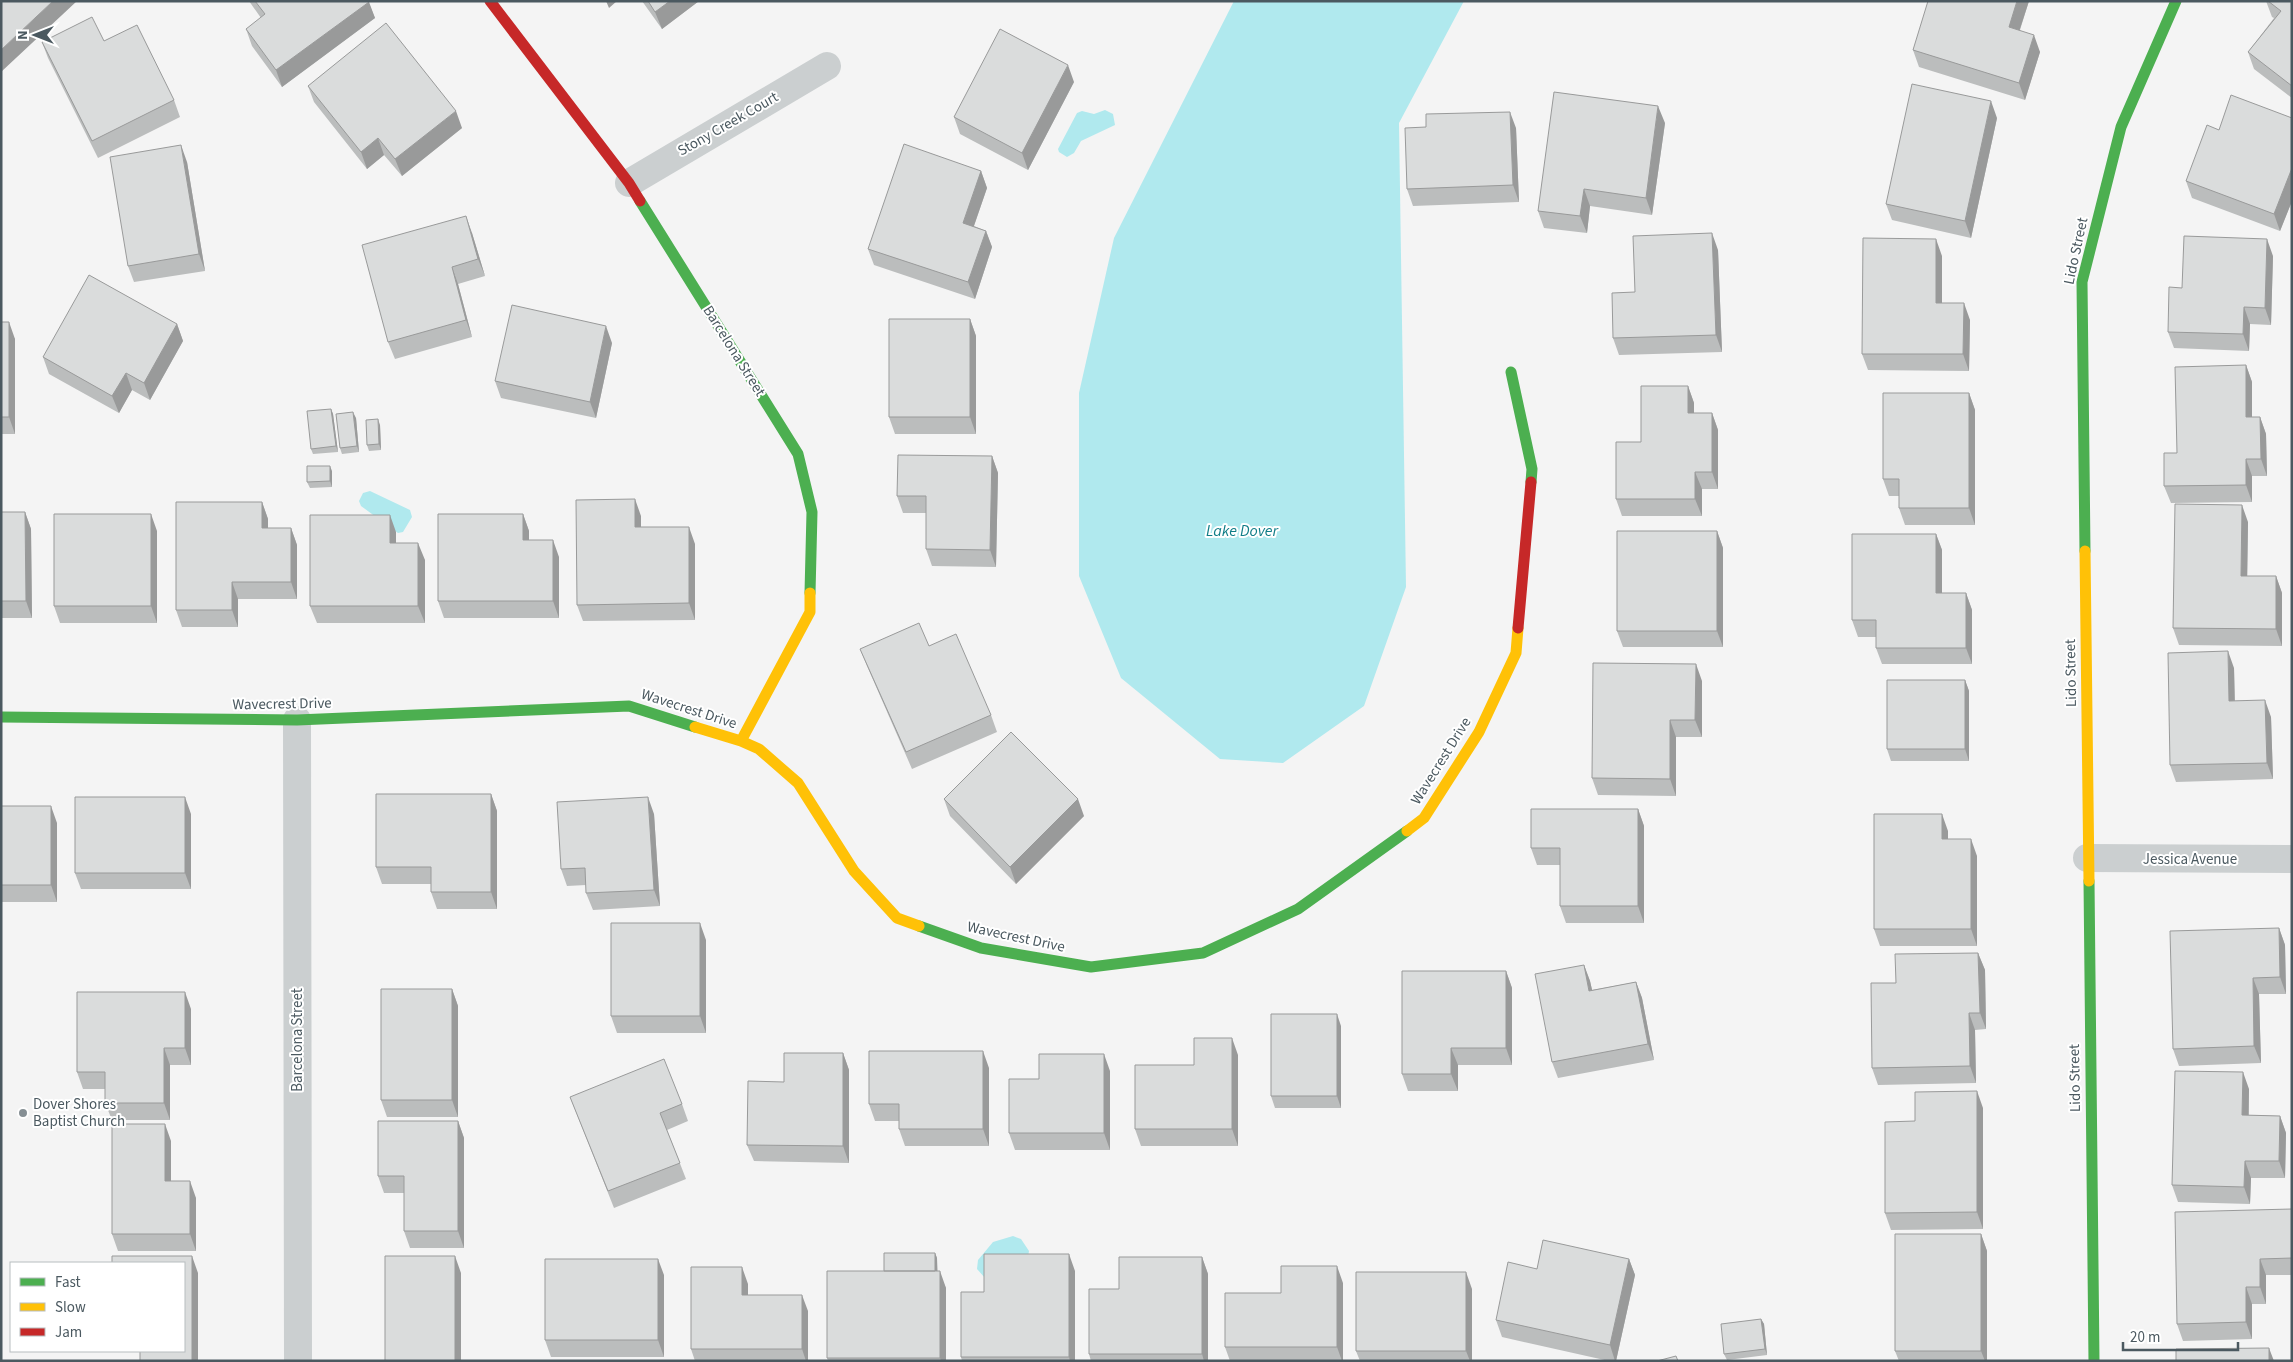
<svg xmlns="http://www.w3.org/2000/svg" width="2293" height="1362" font-family="'Source Sans 3',sans-serif">
  <style>
    .water { fill: #b0e9ee }
    .lines { fill: none; stroke-linecap: round; stroke-linejoin: round }
    .street { stroke: #cbcfd0; stroke-width: 28 }
    .fast { stroke: #4caf50; stroke-width: 11 }
    .slow { stroke: #ffc107; stroke-width: 11 }
    .jam { stroke: #c62828; stroke-width: 11 }
    .wall { fill: #bbbdbd }
    .shaded-wall { fill: #999a9a }
    .building { fill: #dadcdc; stroke: #999a9a }
    .poi-dot { fill: #868f94; stroke: #fff; stroke-width: 2 }
    .labels { text-anchor: middle; dominant-baseline: central; stroke-width: 4; stroke-linejoin: round; paint-order: stroke }
    .street-label { font-size: 15px; fill: #4b5960; stroke: #fff }
    .poi-label { font-size: 15px; fill: #4b5960; stroke: #fff; text-anchor: start }
    .water-label { font-size: 16px; font-style: italic; fill: #107d87; stroke: #fff }
  </style>
  <rect width="100%" height="100%" fill="#f4f4f4"/>
  <path class="water" d="M1234 1H1464L1399 123 1406 587 1364 706 1283 763 1220 759 1121 678 1079 576V393L1114 238Z
    M1105 110 1113 114 1115 125 1081 141 1074 153 1067 157 1059 152 1058 149 1077 113 1082 111 1094 114Z
    M370 491 410 510 412 517 403 532 398 533 361 506 359 501 363 493Z
    M1013 1236 1021 1239 1029 1251 1028 1257 985 1278 977 1269 978 1260 993 1242Z"/>
  <g class="lines">
    <path class="street" d="M629 183 827 66
      M297 720 298 1361
      M2087 858 2292 859"/>
    <path class="fast" d="M640 201 798 454 812 512 810 593
      M1511 372 1532 469 1531 482
      M2085 551 2082 282 2121 127 2176 1
      M1 717 297 720 629 706 695 727
      M2089 881 2094 1361
      M919 926 981 948 1091 967 1203 953 1298 909 1407 831"/>
    <path class="slow" d="M2085 551 2089 881
      M695 727 741 741 759 749 798 783 854 871 897 918 919 926
      M741 741 810 612V593
      M1407 831 1424 818 1479 732 1516 653 1518 628"/>
    <path class="jam" d="M490 1 629 183 640 201
      M1518 628 1531 482"/>
  </g>
  <path class="wall" d="M249 1H368L375 18 282 87 252 46 246 29 261 18Z
    M642 1H699L662 29Z
    M2029 1 2020 30 2040 52 2025 100 1919 67 1913 50Z
    M2266 1H2292V98L2254 69 2248 52 2274 18 2272 17Z
    M104 41 174 100 180 117 98 158 48 58 42 42Z
    M1074 82 1028 170 960 134 954 117Z
    M308 86 462 128 402 176 384 155 367 169 314 102Z
    M1997 118 1971 238 1892 220 1886 204Z
    M2292 118V201L2280 231 2192 198 2186 181 2219 130Z
    M1665 123 1652 215 1590 206 1587 233 1544 228 1538 211Z
    M1426 127 1516 128 1519 202 1413 206 1407 189Z
    M187 162 205 271 134 282 128 266Z
    M981 171 987 188 974 226 986 231 992 247 975 299 874 265 868 249Z
    M472 233 485 276 458 284 472 337 395 359 388 342Z
    M1718 250 1722 352 1619 355 1613 338Z
    M1942 256V303L1970 320 1969 371 1868 370 1862 354Z
    M2273 256 2271 325 2250 324 2249 351 2174 348 2168 332 2182 288Z
    M970 319 976 336V434H895L889 417Z
    M1 322 15 339V434H1Z
    M177 324 183 341 150 400 132 390 119 413 49 374 43 357Z
    M612 343 596 418 501 398 495 381Z
    M2246 365 2252 382V417H2260L2266 434 2267 476H2252V502L2171 503 2164 486 2177 453Z
    M1688 386 1694 403V413H1712L1718 430V489H1702V516H1622L1616 499 1641 442Z
    M1969 393 1975 410V525H1905L1899 508V496H1889L1883 479Z
    M331 409 333 414 338 452 313 454 311 449Z
    M356 418 359 452 342 454 340 448Z
    M380 425 381 450 369 451 367 445Z
    M992 456 998 473 996 567 932 566 926 549V513H903L897 496Z
    M332 471V487L310 488 307 482Z
    M262 502 268 519V528H291L297 545V599H238V627H182L176 610Z
    M1 512H25L31 529 32 618H1Z
    M523 514 529 531V540L559 557V618H444L438 601Z
    M641 516V527L695 544V620L583 621 577 605Z
    M2248 522 2247 576H2276L2282 593V646L2179 645 2173 628Z
    M157 531V623H60L54 606Z
    M1717 531 1723 548V647H1623L1617 631Z
    M396 532V543L425 560V623H317L310 606Z
    M1936 534 1942 550V593H1966L1972 610V664H1882L1876 648V637H1858L1852 620Z
    M929 646 991 715 997 732 912 769 867 666 860 649Z
    M2234 668 2235 701 2271 717 2273 779 2176 782 2170 765Z
    M1965 680 1969 691V761H1891L1887 749Z
    M1702 681V737H1676V796L1598 795 1592 778Z
    M491 794 497 811V909H437L431 892V884H382L376 867Z
    M944 799 1084 816 1016 884 950 816Z
    M1 806 57 823V902H1Z
    M1638 809 1644 826V923H1566L1560 906V865H1537L1531 848Z
    M191 814V889H81L75 873Z
    M654 814 660 906 593 910 586 893V885L567 886 561 869Z
    M1948 831V839L1977 856V946H1880L1874 929Z
    M2279 928 2285 945 2286 994H2259L2261 1063 2179 1066 2173 1049Z
    M706 940V1033H617L611 1016Z
    M1978 953 1985 970 1986 1029 1975 1030 1976 1083 1878 1085 1872 1068Z
    M1584 965 1590 981 1592 990 1636 982 1642 998 1654 1060 1558 1078 1552 1062Z
    M1506 971 1512 988V1065H1458V1091H1408L1402 1074Z
    M452 989 458 1006V1117H387L381 1100Z
    M191 1009V1065H170V1120H112L105 1103V1089H83L77 1072Z
    M1341 1026V1108H1275L1271 1096Z
    M843 1053 849 1070V1163L754 1161 747 1145 784 1082Z
    M1238 1055V1146H1141L1135 1129Z
    M989 1068V1146H905L899 1129V1121H875L869 1104Z
    M1110 1071V1150H1015L1009 1133 1039 1079Z
    M2249 1089V1115L2280 1116 2286 1133 2285 1178H2251L2250 1204 2178 1202 2172 1185Z
    M570 1097 682 1104 688 1121 667 1130 686 1179 614 1208Z
    M1983 1108V1229L1891 1230 1885 1213 1915 1121Z
    M458 1121 464 1138V1248H410L404 1231V1193H384L378 1176Z
    M171 1141V1181L196 1198V1251H118L112 1234Z
    M2292 1209V1275H2266V1304H2252V1339L2183 1341 2177 1324Z
    M1981 1234 1987 1251V1361H1899L1895 1351Z
    M935 1253 937 1258V1271L946 1288V1361H828L827 1358 884 1271Z
    M1202 1257 1208 1274V1361H1091L1089 1354 1119 1289Z
    M1629 1259 1635 1275 1616 1361H1609L1502 1337 1496 1320 1537 1269Z
    M1075 1271V1361H962L961 1357Z
    M664 1275V1357H551L545 1340Z
    M1343 1283V1361H1230L1225 1347 1281 1293Z
    M748 1284V1295L808 1311V1361H695L691 1349Z
    M1472 1289V1361H1360L1356 1351Z
    M1761 1319 1764 1324 1767 1355 1727 1360 1724 1354Z"/>
  <path class="shaded-wall" d="M53 1H77L1 72V50Z
    M606 1H617L609 8Z
    M670 1H699L662 29 655 12Z
    M2017 1H2029L2015 44 2009 27Z
    M369 2 375 18 282 87 276 70Z
    M2034 35 2040 52 2025 100 2019 83Z
    M1068 65 1074 82 1028 170 1022 153Z
    M1991 101 1997 118 1971 238 1965 221Z
    M1658 106 1665 123 1652 215 1646 198Z
    M456 111 462 128 402 176 395 159Z
    M1510 112 1516 128 1519 202 1513 185Z
    M378 138 384 155 367 169 361 152Z
    M181 145 187 162 205 271 199 254Z
    M2292 168V201L2280 231 2274 214Z
    M981 171 987 188 969 240 963 223Z
    M1584 189 1590 206 1587 233 1580 216Z
    M466 216 472 233 485 276 478 259Z
    M986 231 992 247 975 299 968 282Z
    M1712 233 1718 250 1722 352 1716 335Z
    M1936 239 1942 256V320L1936 303Z
    M2267 239 2273 256 2271 325 2265 308Z
    M452 267 458 284 472 337 466 320Z
    M1964 303 1970 320 1969 371 1963 354Z
    M2244 307 2250 324 2249 351 2243 334Z
    M970 319 976 336V434L970 417Z
    M9 322 15 339V434L9 417Z
    M177 324 183 341 150 400 144 383Z
    M606 326 612 343 596 418 590 402Z
    M2246 365 2252 382V434L2246 417Z
    M126 373 132 390 119 413 112 396Z
    M1688 386 1694 403V430L1688 413Z
    M1969 393 1975 410V525L1969 508Z
    M331 409 333 414 338 452 336 446Z
    M353 412 356 418 359 452 357 446Z
    M1712 413 1718 430V489L1712 472Z
    M2260 417 2266 434 2267 476 2261 459Z
    M378 419 380 425 381 450 379 444Z
    M992 456 998 473 996 567 990 550Z
    M2246 459 2252 476V502L2246 485Z
    M330 466 332 471V487L330 481Z
    M1695 472 1702 489V516L1695 499Z
    M635 499 641 516V544L635 527Z
    M262 502 268 519V545L262 528Z
    M2242 505 2248 522 2247 593 2241 576Z
    M25 512 31 529 32 618 26 601Z
    M151 514 157 531V623L151 606Z
    M523 514 529 531V557L523 540Z
    M390 515 396 532V560L390 543Z
    M689 527 695 544V620L689 603Z
    M291 528 297 545V599L291 582Z
    M1717 531 1723 548V647L1717 631Z
    M1936 534 1942 550V610L1936 593Z
    M553 540 559 557V618L553 601Z
    M418 543 425 560V623L418 606Z
    M2276 576 2282 593V646L2276 629Z
    M232 582 238 599V627L232 610Z
    M1966 593 1972 610V664L1966 648Z
    M2228 651 2234 668 2235 718 2229 701Z
    M1696 664 1702 681V737L1695 720Z
    M1965 680 1969 691V761L1965 749Z
    M2265 700 2271 717 2273 779 2267 763Z
    M1670 720 1676 737V796L1670 779Z
    M491 794 497 811V909L491 892Z
    M185 797 191 814V889L185 873Z
    M648 797 654 814 660 906 654 890Z
    M1078 799 1084 816 1016 884 1010 867Z
    M51 806 57 823V902L51 885Z
    M1638 809 1644 826V923L1638 906Z
    M1942 814 1948 831V856L1942 839Z
    M1971 839 1977 856V946L1971 929Z
    M700 923 706 940V1033L700 1016Z
    M2279 928 2285 945 2286 994 2280 977Z
    M1978 953 1985 970 1986 1029 1980 1013Z
    M1584 965 1590 981 1596 1007 1589 991Z
    M1506 971 1512 988V1065L1506 1048Z
    M2253 978 2259 994 2261 1063 2254 1046Z
    M1636 982 1642 998 1654 1060 1648 1044Z
    M452 989 458 1006V1117L452 1100Z
    M185 992 191 1009V1065L185 1048Z
    M1969 1013 1975 1030 1976 1083 1970 1066Z
    M1337 1014 1341 1026V1108L1337 1096Z
    M1232 1038 1238 1055V1146L1232 1129Z
    M164 1048 170 1065V1120L164 1103Z
    M1451 1048 1458 1065V1091L1451 1074Z
    M983 1051 989 1068V1146L983 1129Z
    M843 1053 849 1070V1163L843 1146Z
    M1104 1054 1110 1071V1150L1104 1133Z
    M2243 1072 2249 1089 2248 1132 2242 1115Z
    M1977 1091 1983 1108V1229L1977 1212Z
    M2280 1116 2286 1133 2285 1178 2279 1161Z
    M458 1121 464 1138V1248L458 1231Z
    M165 1124 171 1141V1198L165 1181Z
    M2245 1161 2251 1178 2250 1204 2244 1187Z
    M190 1181 196 1198V1251L190 1234Z
    M1981 1234 1987 1251V1361H1985L1981 1351Z
    M935 1253 937 1258 938 1283 935 1277Z
    M1069 1254 1075 1271V1361H1070L1069 1357Z
    M192 1256 198 1273V1361H192Z
    M455 1256 461 1273V1361H455Z
    M1202 1257 1208 1274V1361H1204L1202 1354Z
    M658 1259 664 1275V1357L658 1340Z
    M1629 1259 1635 1275 1616 1361H1615L1610 1345Z
    M2260 1259 2266 1275V1304L2260 1287Z
    M1337 1266 1343 1283V1361H1342L1337 1347Z
    M742 1267 748 1284V1311L742 1295Z
    M940 1271 946 1288V1361H941L940 1358Z
    M1466 1272 1472 1289V1361H1470L1466 1351Z
    M2246 1287 2252 1304V1339L2246 1322Z
    M802 1295 808 1311V1361H806L802 1349Z
    M1761 1319 1764 1324 1767 1355 1765 1349Z
    M2269 1348 2274 1361H2269Z"/>
  <path class="building" d="M1 1H53L1 50Z
    M255 1H368L369 2 276 70 246 29 265 14Z
    M648 1H670L655 12Z
    M1928 1H2017L2009 27 2034 35 2019 83 1913 50Z
    M2268 1H2292V86L2248 52 2281 11Z
    M92 17 104 41 137 25 174 100 92 141 42 42Z
    M386 23 456 111 395 159 378 138 361 152 308 86Z
    M1000 29 1068 65 1022 153 954 117Z
    M1912 84 1991 101 1965 221 1886 204Z
    M1554 92 1658 106 1646 198 1584 189 1580 216 1538 211Z
    M2231 95 2292 118V168L2274 214 2186 181 2207 125 2219 130Z
    M1510 112 1513 185 1407 189 1405 128 1426 127V114Z
    M904 144 981 171 963 223 986 231 968 282 868 249Z
    M181 145 199 254 128 266 110 157Z
    M466 216 478 259 452 267 466 320 388 342 362 245Z
    M1712 233 1716 335 1613 338 1612 293 1635 292 1633 236Z
    M2184 236 2267 239 2265 308 2244 307 2243 334 2168 332 2169 287 2182 288Z
    M1863 238 1936 239V303H1964L1963 354H1862Z
    M89 275 177 324 144 383 126 373 112 396 43 357Z
    M512 305 606 326 590 402 495 381Z
    M889 319H970V417H889Z
    M1 322H9V417H1Z
    M2246 365V417H2260L2261 459H2246V485L2164 486V453H2177L2175 367Z
    M1641 386H1688V413H1712V472H1695V499H1616V442H1641Z
    M1883 393H1969V508H1899V479H1883Z
    M331 409 336 446 311 449 307 411Z
    M353 412 357 446 340 448 336 414Z
    M378 419 379 444 367 445 366 420Z
    M898 455 992 456 990 550 926 549V496H897Z
    M307 466H330V481L307 482Z
    M635 499V527H689V603L577 605 576 500Z
    M176 502H262V528H291V582H232V610H176Z
    M2175 504 2242 505 2241 576H2276V629L2173 628Z
    M1 512H25L26 601H1Z
    M54 514H151V606H54Z
    M438 514H523V540H553V601H438Z
    M310 515H390V543H418V606H310Z
    M1617 531H1717V631H1617Z
    M1852 534H1936V593H1966V648H1876V620H1852Z
    M919 623 929 646 956 634 991 715 906 752 860 649Z
    M2228 651 2229 701 2265 700 2267 763 2170 765 2168 653Z
    M1593 663 1696 664 1695 720H1670V779L1592 778Z
    M1887 680H1965V749H1887Z
    M1011 732 1078 799 1010 867 944 799Z
    M376 794H491V892H431V867H376Z
    M75 797H185V873H75Z
    M648 797 654 890 586 893 585 868 561 869 557 802Z
    M1 806H51V885H1Z
    M1531 809H1638V906H1560V848H1531Z
    M1874 814H1942V839H1971V929H1874Z
    M611 923H700V1016H611Z
    M2279 928 2280 977 2253 978 2254 1046 2173 1049 2170 931Z
    M1978 953 1980 1013H1969L1970 1066 1872 1068 1871 983H1896L1895 954Z
    M1584 965 1589 991 1636 982 1648 1044 1552 1062 1535 974Z
    M1402 971H1506V1048H1451V1074H1402Z
    M381 989H452V1100H381Z
    M77 992H185V1048H164V1103H105V1072H77Z
    M1271 1014H1337V1096H1271Z
    M1194 1038H1232V1129H1135V1065H1194Z
    M869 1051H983V1129H899V1104H869Z
    M784 1053H843V1146L747 1145 748 1081 784 1082Z
    M1039 1054H1104V1133H1009V1079H1039Z
    M664 1059 682 1104 660 1113 680 1163 608 1191 570 1097Z
    M2175 1071 2243 1072 2242 1115 2280 1116 2279 1161H2245L2244 1187 2172 1185Z
    M1977 1091V1212L1885 1213V1122L1915 1121V1092Z
    M378 1121H458V1231H404V1176H378Z
    M112 1124H165V1181H190V1234H112Z
    M2292 1209V1258L2260 1259V1287H2246V1322L2177 1324 2175 1212Z
    M1895 1234H1981V1351H1895Z
    M1543 1240 1629 1259 1610 1345 1496 1320 1508 1262 1537 1269Z
    M884 1253H935V1271H884Z
    M984 1254H1069V1357H961V1292H984Z
    M112 1256H192V1361H140V1351H184V1263H112Z
    M385 1256H455V1361H385Z
    M1119 1257H1202V1354H1089V1289H1119Z
    M545 1259H658V1340H545Z
    M1281 1266H1337V1347H1225V1293H1281Z
    M691 1267H742V1295H802V1349H691Z
    M827 1271H940V1358H827Z
    M1356 1272H1466V1351H1356Z
    M1761 1319 1765 1349 1724 1354 1721 1324Z
    M2269 1348V1361H2176V1349Z
    M1676 1356 1678 1361H1657Z"/>
  <circle class="poi-dot" cx="23" cy="1113" r="5"/>
  <g class="labels">
    <g class="street-label">
      <text transform="translate(728 124) rotate(-30)">Stony Creek Court</text>
      <text transform="translate(2076 251) rotate(-78)">Lido Street</text>
      <text transform="translate(734 351) rotate(58)">Barcelona Street</text>
      <text transform="translate(2071 673) rotate(-91)">Lido Street</text>
      <text transform="translate(282 704) rotate(-1)">Wavecrest Drive</text>
      <text transform="translate(689 709) rotate(18)">Wavecrest Drive</text>
      <text transform="translate(1441 761) rotate(-58)">Wavecrest Drive</text>
      <text x="2190" y="859">Jessica Avenue</text>
      <text transform="translate(1016 937) rotate(12)">Wavecrest Drive</text>
      <text transform="translate(297 1040) rotate(-90)">Barcelona Street</text>
      <text transform="translate(2075 1078) rotate(-91)">Lido Street</text>
    </g>
    <g class="poi-label">
      <text x="33" y="1104">Dover Shores<tspan x="33" dy="17">Baptist Church</tspan></text>
    </g>
    <g class="water-label">
      <text x="1242" y="531">Lake Dover</text>
    </g>
  </g>
  <rect width="2293" height="1362" fill="none" stroke="#4b5960" stroke-width="5"/>
  <rect x="10" y="1262" width="175" height="90" fill="#ffffff" stroke="#b7bdbf"/>
  <rect x="20" y="1278" width="25" height="8" fill="#4caf50" stroke="#b7bdbf"/>
  <text x="55" y="1287" font-size="15" fill="#4b5960">Fast</text>
  <rect x="20" y="1303" width="25" height="8" fill="#ffc107" stroke="#b7bdbf"/>
  <text x="55" y="1312" font-size="15" fill="#4b5960">Slow</text>
  <rect x="20" y="1328" width="25" height="8" fill="#c62828" stroke="#b7bdbf"/>
  <text x="55" y="1337" font-size="15" fill="#4b5960">Jam</text>
  <g transform="translate(35 35) rotate(270)" stroke="#ffffff" stroke-width="4" paint-order="stroke">
  <path d="M0-4L9 19L0 12L-9 19Z" fill="#4b5960"/>
  <text y="-8" font-size="14" font-weight="bold" text-anchor="middle" fill="#4b5960">N</text>
  </g>
  <path d="M2123 1342v8h115v-8" fill="none" stroke="#4b5960" stroke-width="2.5"/>
  <text x="2130" y="1342" font-size="15" fill="#4b5960" stroke="#ffffff" stroke-width="4" paint-order="stroke">20 m</text>
</svg>
